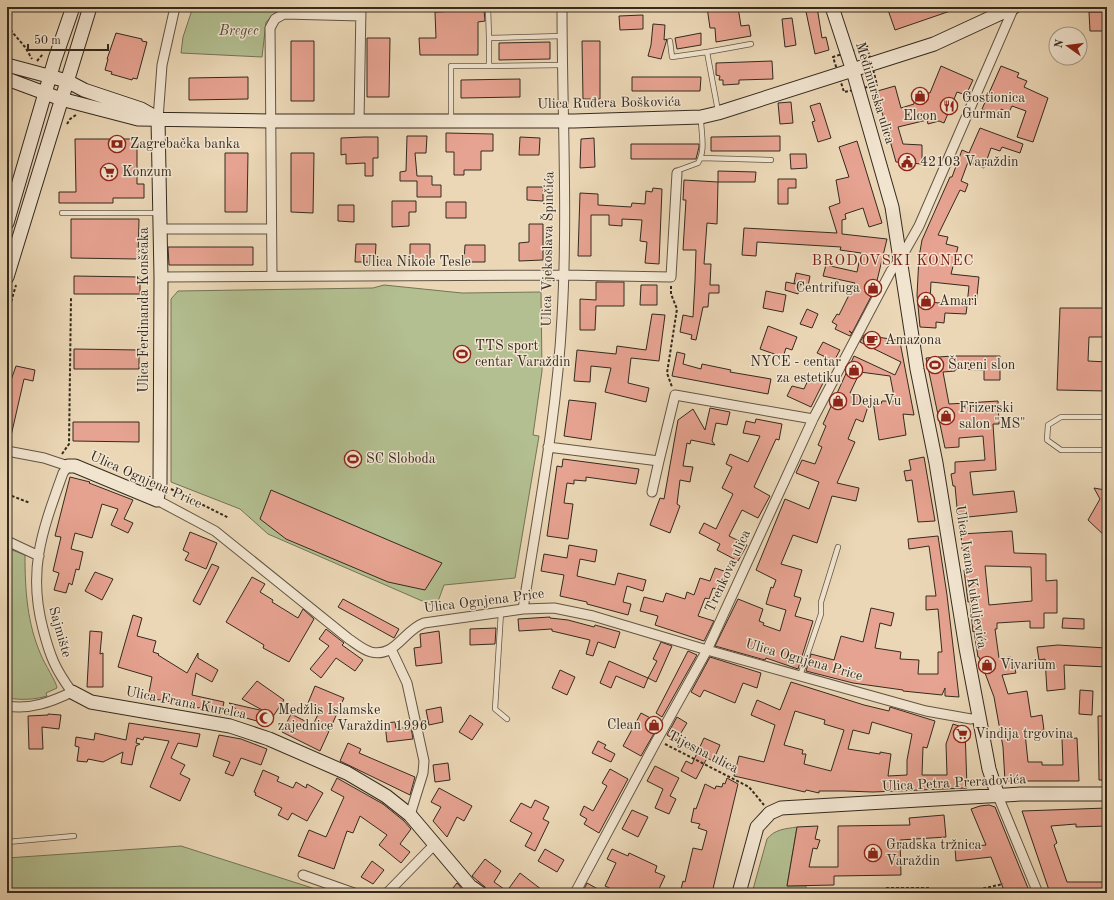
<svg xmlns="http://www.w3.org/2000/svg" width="1114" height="900" font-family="'Old Standard TT',serif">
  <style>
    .green { fill: #b3bf91; stroke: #747458 }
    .building { fill: #e7a391; stroke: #342a1f; fill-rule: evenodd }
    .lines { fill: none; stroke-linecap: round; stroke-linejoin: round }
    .lane-casing { stroke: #625545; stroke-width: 6 }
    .street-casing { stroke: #625545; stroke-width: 11 }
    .secondary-casing { stroke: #342a1f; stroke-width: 15 }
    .path { stroke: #342a1f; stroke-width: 2; stroke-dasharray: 3 2; stroke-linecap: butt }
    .lane { stroke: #f2e5d0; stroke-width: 4.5 }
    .street { stroke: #f2e5d0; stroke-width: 9 }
    .secondary { stroke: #f2e5d0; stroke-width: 13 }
    .labels { text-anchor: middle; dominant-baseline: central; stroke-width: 3; stroke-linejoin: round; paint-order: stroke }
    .park-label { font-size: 14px; font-style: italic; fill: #544f3c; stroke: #f2e5d0 }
    .street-label { font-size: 14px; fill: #342a1f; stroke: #f2e5d0 }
    .poi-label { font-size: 14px; fill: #342a1f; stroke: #f2e5d0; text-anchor: start }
    .neighbourhood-label { font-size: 15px; letter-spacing: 1px; fill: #7a1f14; stroke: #f2e5d0 }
  </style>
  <rect width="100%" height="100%" fill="#ebd7b6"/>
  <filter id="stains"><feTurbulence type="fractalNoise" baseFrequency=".005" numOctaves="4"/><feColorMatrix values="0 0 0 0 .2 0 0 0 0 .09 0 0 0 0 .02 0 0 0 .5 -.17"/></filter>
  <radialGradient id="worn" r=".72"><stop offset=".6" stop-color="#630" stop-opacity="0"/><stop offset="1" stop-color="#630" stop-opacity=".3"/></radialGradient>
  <path class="green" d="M193 7H282L266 22 262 57 181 53 183 37Z
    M384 285 462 293 541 292 542 371 533 435 539 436 515 578 444 585 436 607 268 534 240 509 171 482V299L178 291 373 288Z
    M7 548 25 555C25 590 27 623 41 655 44 663 57 683 57 688L46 693 47 696C34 700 20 700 7 698Z
    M797 827 787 886H806V893H752L767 839C775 829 785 829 797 827Z
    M181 846 328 893H7V858Z"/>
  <path class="building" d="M707 7H738L741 26 749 25 751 36 716 42 715 28H710Z
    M805 7H817L822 38 826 37 829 50 815 54Z
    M887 7H959V8L895 30Z
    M484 10 485 21 478 22V55H420L419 38H436L435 12Z
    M1089 12H1107V31H1090Z
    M643 15V29L620 30 619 16Z
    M792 18 796 45 785 47 782 19Z
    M653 24 665 25 664 40 667 39 661 59 648 56 651 45Z
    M116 33 142 39V41L147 42 137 79 133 78 132 80 111 74 112 72 105 70 108 59H107Z
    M701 33V45L677 49 675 38Z
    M367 38H390L389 97H367Z
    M291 41H314V101H291Z
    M582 41H600V99H583Z
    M550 42V59L499 60V43Z
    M772 61 773 79 739 80V84L723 85V80H719L720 76 716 75V63Z
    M941 66 973 80 966 95 957 92 944 123 939 121 928 124 927 120 898 127 903 144 922 145V164L896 162 880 105 878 106 874 92 895 86 901 108 914 104 915 92 930 93Z
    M1001 66 1019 73 1017 77 1027 81 1024 87 1048 98 1033 142 1017 137 1026 111 1012 106 1009 112 1001 109 997 116 982 109Z
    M248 77V99L189 100V78Z
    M632 77H701L700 91H632Z
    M520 79V97L461 98V80Z
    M791 102 793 123 780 124 778 103Z
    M820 103 831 138 818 142 812 122 815 121 810 106Z
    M980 128 1023 144 1020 153 1002 147 1000 151 991 148 984 168 968 162 961 181 968 184 965 192 960 190 938 235 948 237 946 244 958 247 951 274 979 277 976 305H967L969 286 931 282 930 302 967 306 966 314 945 313 944 323 936 322V328L920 327 917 295 919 257 922 240 950 177H952L962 150 969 153Z
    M446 133 493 134V151H481V170H464V175H454V152H446Z
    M407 136H427L426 153H415L417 176H432V185H441V197H417V181H400V172L406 171Z
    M780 136V151H711V137Z
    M364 137H378V158H373V176H365V163L346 164V154L341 155V138Z
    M520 137 540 138 539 155H519Z
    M594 138 595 167 580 168 581 139Z
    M75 139H137V184H144V198H113V203H59V192H76Z
    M857 141 882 223 869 227 863 208 845 214 846 219 842 220V234L887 239 875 289 852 333 849 331 852 333 850 336 835 329 837 325 832 322 837 314 839 315 855 283 823 276 826 265 857 272 861 253 840 250 841 247 757 242 756 256 742 255 744 228 837 233 829 207 840 203 836 180 849 177 839 147Z
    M631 144H699V147L696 159H631Z
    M225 153H248L247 212H225Z
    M291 153H314L313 213 291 212Z
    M790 154H806L807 168 791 169Z
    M718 171 756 172 755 182H718Z
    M778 179H796V188H788V204H778Z
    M684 180 718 182 717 224 707 223 704 264H711L710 285H719V293H709L708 307H703L696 340 691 339 692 335 680 332 683 315 693 317 695 281 696 250H683L686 200H683Z
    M527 187H543V201L527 200Z
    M653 188 662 189 659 264 645 263 647 242 640 241 642 220 622 219V226L609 225V215H591V256H578L580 193 598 194V205L631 207 632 203 645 204 646 191 652 192Z
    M392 201H416V212H409V226L392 227Z
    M446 202H466V218H446Z
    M338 205H354V222L338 221Z
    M71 219H139L138 259 71 258Z
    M529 224H543V260L519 261V243L529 242Z
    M356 244H376L375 262H355Z
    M410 244H430V263H410Z
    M465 245H485V262H464Z
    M168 247H253V265H169Z
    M796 273 810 276 808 286 794 283Z
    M74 276 140 277V294H74Z
    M596 282H624V306H596L595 330H580V299L596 300Z
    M786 282 800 285 798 294 785 290Z
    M641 285H657V305H640Z
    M766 291 786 295 783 312 763 308Z
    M1060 308H1107V337H1089L1088 361 1107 362V391L1057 390Z
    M807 309 818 314 812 328 800 324Z
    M652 314 665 315 659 361 631 358 628 383 649 388 646 402 605 392 611 368 591 366 590 382 574 381 577 350 616 354 617 346 646 350Z
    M768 326 797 337 792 350 786 348 783 357 760 349Z
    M864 335 897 340 900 342 914 415 903 414 906 435 879 440 873 401 881 404 882 401H895L890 376 860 372 850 393 870 400 863 422 856 419 848 439 855 442 837 483 859 488 856 501 832 496 817 543 793 535 781 564 802 570 794 596 801 598 795 616 813 621 798 669 766 658 765 660 715 646 738 599 763 609 759 621 764 623 763 625 780 631 786 610 766 604 771 587 773 588 776 580 756 570 785 499 809 509 819 482 796 473 802 460 815 464 822 447 818 445 826 426 823 424 854 356 895 375 901 362 860 342Z
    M823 342 840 350 834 361 817 353Z
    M74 349 139 350V369H74Z
    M677 352 685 354 683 364 701 369 702 364 731 370 730 372 771 379 768 394 672 376Z
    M952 356H1000V380H984V370L955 369V371L943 372 949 404 998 401 999 424H993L996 470 970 472 973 495 1014 491 1017 512 958 518 955 486H953L951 474 955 473V462L985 460 983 436 959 438V447L945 448 926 358Z
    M16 366 35 370 33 381 24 379 11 436H7V379L11 380Z
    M810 376 824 381 811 407 787 396 792 386 804 389Z
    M569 400 596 403 591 440 564 436Z
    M710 408 730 412 727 425 716 423 712 441 715 445 691 440 690 444 687 443 683 466 693 467 691 476 690 482 680 480 677 504 680 506 670 533 650 525 660 498 664 499 678 420 693 409 705 430Z
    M756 419 782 424 779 440 776 439 754 487 770 496 758 518 742 510 729 536 747 545 738 561 717 550 720 544 699 533 704 523 716 529 733 494 722 488 732 467 726 464 730 454 748 462 760 436 743 433 746 421 755 423Z
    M73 422H139V442L73 441Z
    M924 457 935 521 918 522 912 480 906 481 904 471 911 470 909 460Z
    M563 459 639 469 636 484 586 477V481L574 480V484L567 483 564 503 573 504 568 539 547 536 557 466 562 467Z
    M70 477 90 482 89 483 133 500 124 519 133 523 128 533 111 525 118 509 102 504 92 538 75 533 71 549 83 552 79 570 76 569 72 585 69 583 66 593 54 590 59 573 53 571 61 537 55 536Z
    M1107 487V538L1088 520 1100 499 1094 488 1105 490Z
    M271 490 442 563 425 590 388 582 286 539 260 519Z
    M1012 531 1014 553 1046 554V581L1057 580V613H1044V628H1030V621L997 623V629H995L999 658 1011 657 1016 673 1002 675 1008 694 1027 691 1031 717 1042 715 1044 730 1025 733 1028 762H1042V765H1063L1062 739 1077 738 1079 781H1005L1003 747 994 697 979 657H978L974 631 973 632 970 602H968L964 570 968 569V549L962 550 961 534ZM985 566 1031 567 1032 601 989 605Z
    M190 532 217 543 206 569 185 560 189 553 183 550Z
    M938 536 947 595 959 697 945 696V688L942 695 903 691V690L853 683 806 671 811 654 834 660 841 636 863 642 871 608 894 613 891 626 880 623 875 648 901 652 900 659 919 660 918 674H938V652H942L938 609 926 610V596H936L929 546 909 549 908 539Z
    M569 545 597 550 595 562 580 559 577 576 615 585 618 573 646 580 643 591 627 586 623 602 631 604 628 615 587 604V602L560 596 564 575 541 571 544 554 567 558Z
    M212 564 219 567 200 605 193 601Z
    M715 568 727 572 721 591 713 588 709 599 705 598 698 616 714 621 704 641 655 625 658 616 640 611 644 597 663 602 666 593 685 599 687 592 694 595 700 578 710 581Z
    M95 572 113 579 102 600 85 591Z
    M252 577 265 584 260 592 273 600 272 602 298 618 303 609 314 619 289 662 263 648 264 645 226 622Z
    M343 599 399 629 394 638 338 607Z
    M133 615 142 618 137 636 156 641 153 652 159 654 158 655 187 673 198 653V658L218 670 212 682 196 673 192 695 224 702 221 715 200 710V708L172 704V702L148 698 152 677 118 667Z
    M550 617V618L568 620 594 627 595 625 620 632 615 648 598 642 593 656 586 654 590 640 552 631V629L519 631 518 619Z
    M1063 618 1084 619V629L1062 628Z
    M496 628 495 644 470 645V629Z
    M326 629 344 643 342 645 363 660 355 671 336 658 321 678 310 669 329 646 319 639Z
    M90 631 102 632 100 654 103 653V687H87Z
    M439 631 442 663 416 666 414 648 421 647 420 634Z
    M661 642 672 646 656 682 648 678 657 661 653 659Z
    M1058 645 1106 648 1107 667 1064 665 1065 689 1047 691 1045 659 1039 660 1037 647Z
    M688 651 697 655 662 717 656 713Z
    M710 657 761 673 757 688 743 683 735 703 704 690 700 697 691 692Z
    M609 661 648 678 644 688 616 676 611 688 600 683Z
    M560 670 575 677 567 695 552 688Z
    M257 681 284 700 268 724 246 718 229 703 264 711 242 699Z
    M791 682 864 705 889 711 890 707 935 721 927 748 923 747 922 775H947L946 744 953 724 965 728 967 788 873 792 844 791H819V793L806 790 805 792 734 776 739 756 764 762 775 725 751 715 757 700 780 710ZM795 711 825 720 824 724 844 730 831 771 804 764 806 754H802L803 750 784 745ZM872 722 912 734 907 760V775L888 776 891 754 880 752V754L848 749 853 730 869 734Z
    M315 686 344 698 320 751 282 732 291 714 313 725 321 708 308 703Z
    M1080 690 1093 691 1092 715 1079 714Z
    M441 707 443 722 429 725 426 710Z
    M641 713 660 723 641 756 623 746Z
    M48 714 61 715 59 729 42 727 43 749H29L28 716 48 715Z
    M470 715 483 724 472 740 459 732Z
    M1098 716H1107V780H1099Z
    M677 717 687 723 676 741 667 735Z
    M395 722 396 729 411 727 413 739 387 742 385 723Z
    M129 723 200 734 197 747 178 743 171 758 185 765 180 774 190 779 180 801 150 787 169 741 144 737 143 740 137 738 136 743 140 744 136 746 132 765 121 763 123 752 103 762 88 759 87 762 77 761 79 747 75 746 76 737 94 740 95 733 126 740Z
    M219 735 241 739 267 749 261 765 241 758 233 776 225 773 230 762 213 756Z
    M704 738 720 745 713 761 707 758 696 779 681 771 686 761 692 764Z
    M598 741 606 745 604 748 615 754 611 762 592 753Z
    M348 743 361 749 359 753 415 777 410 795 340 761Z
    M448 763 450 780 435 782 433 765Z
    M655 766 679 778 670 796 676 799 669 814 655 808 663 789 647 781Z
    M610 769 628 779 599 833 584 824 587 819 580 815 584 806 593 811 607 786 602 783Z
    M263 770 279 777 277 781 293 788 296 782 306 788 307 784 323 793 307 821 292 813 288 820 278 815 282 808 255 795 256 793 254 792Z
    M337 778 383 804 404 821 411 829 400 844 410 852 401 863 379 845 387 835 360 816 353 833 347 831 334 869 298 856 309 830 326 837 344 797 331 790Z
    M727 778 738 784 712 893H691L681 889 683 881 685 882 693 848 702 850 707 831 698 828 700 824 691 822 694 808 696 809 705 784 715 789 716 786 722 787 723 783 725 784Z
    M439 788 472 806 464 821 457 817 447 837 433 821 441 807 431 802Z
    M535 800 549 807 543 819 549 822 535 851 525 846 532 833 510 821 521 803 531 808Z
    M989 805 995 807 1030 893H1005L991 857 956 861 955 848 986 845 971 809 980 806Z
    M1107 808V826L1076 827V824L1051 826 1057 843 1054 845 1067 882H1107V893H1050L1022 811Z
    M632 810 648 817 638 837 622 829Z
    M944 815 946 837 900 840 901 875 834 876V885L787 886 797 827 818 826 815 839 820 840 817 849 813 848 809 867H838V826L910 825 909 818Z
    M545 849 564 860 557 872 538 861Z
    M612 849 628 856 629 853 657 866 655 872 665 876 657 893H620L605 886 616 863 607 859Z
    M485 859 501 871 494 882 507 891 520 873 546 893H488L485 887 472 876Z
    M372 861 384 870 373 884 361 877Z
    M457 883 464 891 466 893H449Z
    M587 883 605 893H582Z"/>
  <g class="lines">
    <defs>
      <path id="lane" d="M488 7 489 38 562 36
        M670 41 672 57 707 52
        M489 66 562 65
        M718 111 707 52 751 44
        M451 120V66H489V38
        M701 158 771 160
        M677 173 679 170 698 163C706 150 701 133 701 119
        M62 213H158
        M1107 417H1061L1048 425 1047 440 1061 450H1107
        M501 612 495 709 507 719
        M800 676 821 614V602L838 547
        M7 842 74 836"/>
      <path id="street" d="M158 119 162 65 175 7
        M359 121 361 7
        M160 229H271
        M272 276 270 28 275 19 284 14 361 16
        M161 277 563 275 671 277 677 173
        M548 447 659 461 675 395 813 419
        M7 451 44 458 68 466 63 473C43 529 27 569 43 629 50 656 55 669 72 692 51 702 30 710 7 706
        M652 492 659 461
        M157 500 215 531 349 639C355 643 363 650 371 652 395 658 404 630 424 623L523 609 554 608 593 616 707 650 926 711 971 719 979 717
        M7 541 39 556
        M523 609C538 512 557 415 562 317 568 214 562 110 562 7
        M391 649 407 683 424 761 423 773 410 815
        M998 796 1038 893
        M303 875 354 893
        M387 893 435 844
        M575 893 657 740 707 650 813 419 891 271 901 258 919 226 1014 7"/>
      <path id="secondary" d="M832 7 853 71 892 207 917 369 936 463 966 648 989 769 998 796
        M7 65 67 81 84 90 141 109 157 118
        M7 79 61 99 138 119 271 121H574L701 117 718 113 934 44 1014 7
        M7 223 55 59 73 7
        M7 277 90 7
        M68 466H75L157 500 160 483 161 277 158 119
        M72 692 91 702 230 726 269 739 347 773 386 796 410 815 470 886 480 893
        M739 893 757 827 770 813 781 808 1021 794H1107"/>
    </defs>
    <use href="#lane" class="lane-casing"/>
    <use href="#street" class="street-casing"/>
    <use href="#secondary" class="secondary-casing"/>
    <path class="path" d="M370 8 391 7
      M7 26 25 47 32 59
      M867 46 877 85 844 92 833 57Z
      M37 61 43 54
      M67 124 70 119 76 115
      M671 286V294L677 309 667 373 672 387
      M7 316 16 285
      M62 454 69 444 71 298
      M171 489 229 518
      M7 494 30 503
      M665 744 749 787 764 805
      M886 888H929L931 892 972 891 1003 884"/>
    <use href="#lane" class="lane"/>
    <use href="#street" class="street"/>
    <use href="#secondary" class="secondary"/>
  </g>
  <defs>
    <symbol id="shop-ring" viewBox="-11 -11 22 22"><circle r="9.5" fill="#f2e5d0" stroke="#8f2418" stroke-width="1.5"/><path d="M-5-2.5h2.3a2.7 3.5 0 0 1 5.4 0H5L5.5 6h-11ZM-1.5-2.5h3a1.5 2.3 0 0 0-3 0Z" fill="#8f2418"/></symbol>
    <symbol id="restaurant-ring" viewBox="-11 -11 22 22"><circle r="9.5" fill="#f2e5d0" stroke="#8f2418" stroke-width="1.5"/><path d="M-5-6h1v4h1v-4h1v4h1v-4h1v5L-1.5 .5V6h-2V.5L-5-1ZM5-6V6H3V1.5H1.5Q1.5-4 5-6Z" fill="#8f2418"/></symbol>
    <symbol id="bank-ring" viewBox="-11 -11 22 22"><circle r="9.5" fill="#f2e5d0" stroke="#8f2418" stroke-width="1.5"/><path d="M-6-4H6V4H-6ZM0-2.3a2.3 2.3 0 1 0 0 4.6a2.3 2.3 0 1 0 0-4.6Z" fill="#8f2418"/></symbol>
    <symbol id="civic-ring" viewBox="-11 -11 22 22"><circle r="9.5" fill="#f2e5d0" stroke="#8f2418" stroke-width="1.5"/><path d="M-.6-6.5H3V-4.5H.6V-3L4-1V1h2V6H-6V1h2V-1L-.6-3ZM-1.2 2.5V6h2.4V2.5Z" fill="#8f2418"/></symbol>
    <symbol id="supermarket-ring" viewBox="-11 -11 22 22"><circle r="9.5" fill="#f2e5d0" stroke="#8f2418" stroke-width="1.5"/><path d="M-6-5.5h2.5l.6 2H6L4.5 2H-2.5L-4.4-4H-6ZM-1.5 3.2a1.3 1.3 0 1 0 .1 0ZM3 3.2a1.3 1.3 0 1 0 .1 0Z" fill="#8f2418"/></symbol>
    <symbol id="cafe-ring" viewBox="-11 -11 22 22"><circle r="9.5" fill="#f2e5d0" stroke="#8f2418" stroke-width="1.5"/><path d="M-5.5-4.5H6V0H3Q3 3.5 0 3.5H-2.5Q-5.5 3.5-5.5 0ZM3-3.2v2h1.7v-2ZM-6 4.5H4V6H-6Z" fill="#8f2418"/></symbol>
    <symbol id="stadium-ring" viewBox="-11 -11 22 22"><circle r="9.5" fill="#f2e5d0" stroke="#8f2418" stroke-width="1.5"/><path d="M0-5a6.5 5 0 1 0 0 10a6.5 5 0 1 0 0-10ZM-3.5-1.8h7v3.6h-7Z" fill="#8f2418"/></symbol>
    <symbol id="mosque-ring" viewBox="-11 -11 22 22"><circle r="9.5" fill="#f2e5d0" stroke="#8f2418" stroke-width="1.5"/><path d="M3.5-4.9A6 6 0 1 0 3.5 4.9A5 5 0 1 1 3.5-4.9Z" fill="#8f2418"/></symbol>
  </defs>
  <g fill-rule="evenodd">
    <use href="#shop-ring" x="910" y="86" width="20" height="20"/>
    <use href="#restaurant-ring" x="939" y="96" width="20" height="20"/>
    <use href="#bank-ring" x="107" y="134" width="20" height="20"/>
    <use href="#civic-ring" x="897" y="152" width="20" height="20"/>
    <use href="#supermarket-ring" x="99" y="162" width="20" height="20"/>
    <use href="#shop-ring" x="863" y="278" width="20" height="20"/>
    <use href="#shop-ring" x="916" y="291" width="20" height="20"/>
    <use href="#cafe-ring" x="862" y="330" width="20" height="20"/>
    <use href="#stadium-ring" x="452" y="344" width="20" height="20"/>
    <use href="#stadium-ring" x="925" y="355" width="20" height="20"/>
    <use href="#shop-ring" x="844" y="360" width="20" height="20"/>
    <use href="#shop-ring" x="828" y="391" width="20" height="20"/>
    <use href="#shop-ring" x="936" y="406" width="20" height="20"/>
    <use href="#stadium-ring" x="343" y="449" width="20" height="20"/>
    <use href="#shop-ring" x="977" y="655" width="20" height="20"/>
    <use href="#mosque-ring" x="255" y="708" width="20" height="20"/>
    <use href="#shop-ring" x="644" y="715" width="20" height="20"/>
    <use href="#supermarket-ring" x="952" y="724" width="20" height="20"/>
    <use href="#shop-ring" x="863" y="843" width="20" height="20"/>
  </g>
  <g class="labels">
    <g class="park-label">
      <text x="239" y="31">Bregec</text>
    </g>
    <g class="street-label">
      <text transform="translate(875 93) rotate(73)">Međimurska ulica</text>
      <text transform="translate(609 103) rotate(-1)">Ulica Ruđera Boškovića</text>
      <text transform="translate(548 249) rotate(-89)">Ulica Vjekoslava Špinčića</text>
      <text x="416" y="262">Ulica Nikole Tesle</text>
      <text transform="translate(144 310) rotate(-90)">Ulica Ferdinanda Konščaka</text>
      <text transform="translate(146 480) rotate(24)">Ulica Ognjena Price</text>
      <text transform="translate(728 571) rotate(-65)">Trenkova ulica</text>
      <text transform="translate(971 577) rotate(81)">Ulica Ivana Kukuljevića</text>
      <text transform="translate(484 601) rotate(-7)">Ulica Ognjena Price</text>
      <text transform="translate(60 632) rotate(74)">Sajmište</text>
      <text transform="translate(804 660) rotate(16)">Ulica Ognjena Price</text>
      <text transform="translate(186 703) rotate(11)">Ulica Frana Kurelca</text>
      <text transform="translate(703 752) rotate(27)">Tijesna ulica</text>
      <text transform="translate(954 783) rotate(-3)">Ulica Petra Preradovića</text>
    </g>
    <g class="poi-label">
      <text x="962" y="98">Gostionica<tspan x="962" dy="16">Gurman</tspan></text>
      <text x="920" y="116" text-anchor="middle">Elcon</text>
      <text x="130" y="144">Zagrebačka banka</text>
      <text x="920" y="162">42103 Varaždin</text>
      <text x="122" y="172">Konzum</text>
      <text x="860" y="288" text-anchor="end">Centrifuga</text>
      <text x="939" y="301">Amari</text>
      <text x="885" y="340">Amazona</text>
      <text x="475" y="346">TTS sport<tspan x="475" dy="16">centar Varaždin</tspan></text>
      <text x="841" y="362" text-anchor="end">NYCE - centar<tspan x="841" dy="16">za estetiku</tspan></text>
      <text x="948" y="365">Šareni slon</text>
      <text x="851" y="401">Deja Vu</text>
      <text x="959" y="408">Frizerski<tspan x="959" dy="16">salon "MS"</tspan></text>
      <text x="366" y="459">SC Sloboda</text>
      <text x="1000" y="665">Vivarium</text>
      <text x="278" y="710">Medžlis Islamske<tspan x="278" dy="16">zajednice Varaždin 1996</tspan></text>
      <text x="641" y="725" text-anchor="end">Clean</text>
      <text x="975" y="734">Vindija trgovina</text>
      <text x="886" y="845">Gradska tržnica<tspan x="886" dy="16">Varaždin</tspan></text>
    </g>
    <g class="neighbourhood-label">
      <text x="893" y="261">BRODOVSKI KONEC</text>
    </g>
  </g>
  <rect width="1114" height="900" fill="none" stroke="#ebd7b6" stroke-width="24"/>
  <rect x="8" y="8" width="1098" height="884" fill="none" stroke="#342a1f" stroke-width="2"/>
  <rect x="12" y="12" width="1090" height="876" fill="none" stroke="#342a1f"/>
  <g transform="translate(1068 46) rotate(284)"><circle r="19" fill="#f2e5d0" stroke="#a69a89"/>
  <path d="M0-3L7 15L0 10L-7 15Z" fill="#8f2418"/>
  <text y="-6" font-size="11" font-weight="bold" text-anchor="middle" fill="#342a1f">N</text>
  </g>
  <path d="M28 44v6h80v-6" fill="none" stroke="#342a1f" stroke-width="2"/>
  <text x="34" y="44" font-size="12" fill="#342a1f" stroke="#f2e5d0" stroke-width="3" paint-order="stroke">50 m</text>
  <rect width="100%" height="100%" filter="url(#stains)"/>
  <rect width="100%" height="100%" fill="url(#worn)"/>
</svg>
